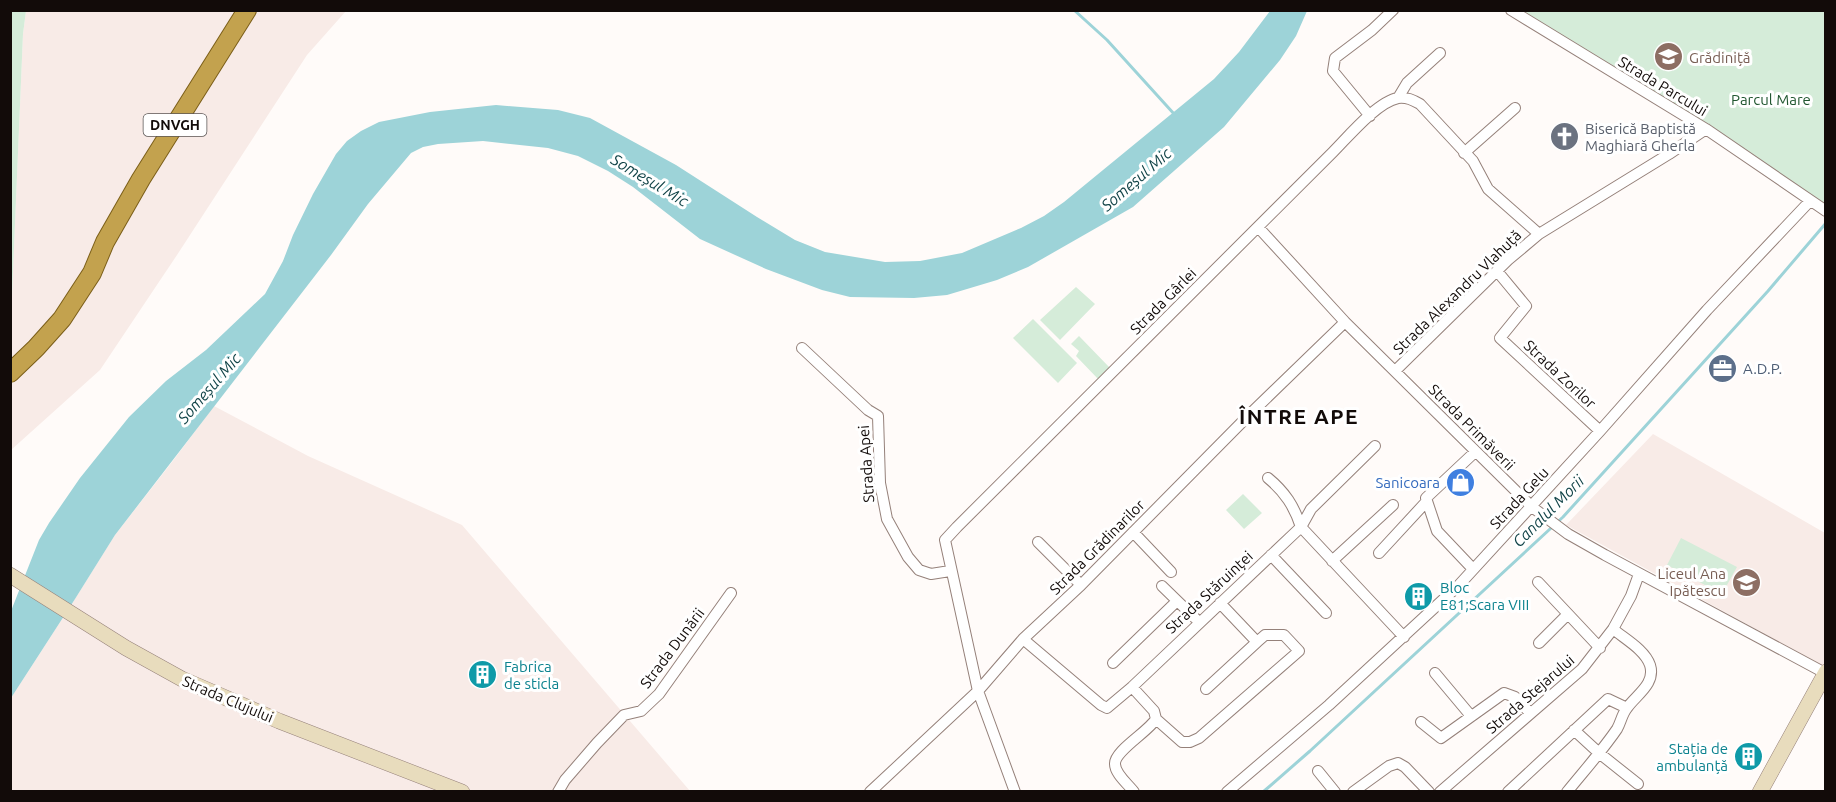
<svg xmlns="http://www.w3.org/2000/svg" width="1836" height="802" font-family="Ubuntu,sans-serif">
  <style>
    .built { fill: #f8ebe7 }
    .green { fill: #d5ecd9 }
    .water { fill: #9dd3d8 }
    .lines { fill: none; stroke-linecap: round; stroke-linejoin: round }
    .stream { stroke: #9dd3d8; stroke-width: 3 }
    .minor-casing { stroke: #95817a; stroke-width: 12 }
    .secondary-casing { stroke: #95817a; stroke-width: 16 }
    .trunk-casing { stroke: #7b5e19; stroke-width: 20 }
    .minor { stroke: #fff; stroke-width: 10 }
    .secondary { stroke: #e8dcbd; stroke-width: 15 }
    .trunk { stroke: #c3a24e; stroke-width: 18 }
    .labels { text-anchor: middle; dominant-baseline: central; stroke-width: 6; stroke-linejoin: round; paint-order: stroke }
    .shield { fill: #fff; stroke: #595453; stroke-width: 1.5 }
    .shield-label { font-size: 14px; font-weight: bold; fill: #120b09 }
    .education-label { font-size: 15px; fill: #785e54; stroke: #fff; text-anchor: start }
    .street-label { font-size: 15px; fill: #120b09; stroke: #fff }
    .park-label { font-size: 15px; fill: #215730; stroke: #fff }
    .worship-label { font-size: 15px; fill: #5b616d; stroke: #fff; text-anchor: start }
    .service-label { font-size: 15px; fill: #4e5e75; stroke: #fff; text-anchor: start }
    .shop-label { font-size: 15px; fill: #366cbe; stroke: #fff; text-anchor: end }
    .culture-label { font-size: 15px; fill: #0d838f; stroke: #fff; text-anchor: start }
    .water-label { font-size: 16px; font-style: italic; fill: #124448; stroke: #fff }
    .district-label { font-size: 21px; font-weight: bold; letter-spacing: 1.5px; fill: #120b09; stroke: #fff }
  </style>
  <rect width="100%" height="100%" fill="#fffbf9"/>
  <path class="built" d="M26 11H346L307 55 177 255 100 370 11 450V319L23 34Z
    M214 406 308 456 462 525 690 791 11 792V698L75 599 115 535 172 462Z
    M1653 434 1825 533V667L1566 525Z"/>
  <path class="green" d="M11 10 26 11 23 34 11 319Z
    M1518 11H1825V204Z
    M1076 287 1095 304 1060 340 1040 320Z
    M1033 319 1077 363 1058 383 1013 338Z
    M1079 336 1111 369 1099 380 1076 356 1079 351 1071 344Z
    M1243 494 1262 513 1244 529 1226 510Z
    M1681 538 1737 567 1722 594 1667 565Z"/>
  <path class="water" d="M1270 11H1307L1296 36 1280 60 1224 127 1133 207 1028 267 997 280 947 295 914 298 850 297 822 290 766 269 700 239 633 187 608 171 578 156 548 148 483 141 438 144 423 147 411 153 368 204 331 255 115 535 75 599 11 698V611L39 540 49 523 80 478 129 417 166 381 206 350 265 294 283 261 293 235 313 194 336 154 347 141 361 131 379 122 430 112 496 105 558 110 590 118 676 165 757 217 795 240 825 252 885 262 920 261 962 253 1021 228 1044 216 1064 202 1214 79 1239 52Z"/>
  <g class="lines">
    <path class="stream" d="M1074 10 1107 40 1175 115
      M1263 792 1310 751 1563 517 1768 291 1826 223"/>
    <defs>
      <path id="minor" d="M1511 10 1706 129 1826 211
        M1398 98 1407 83 1440 53
        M1370 116 1333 71 1335 58 1372 30 1393 10
        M1464 153 1515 108
        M1258 227 1345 322 1532 507 1568 534 1605 555 1825 673
        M1497 271 1526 306 1500 338 1600 431
        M802 348 868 410 878 416 880 483 887 519 908 557 919 570 931 574 950 571
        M1396 370 1508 260 1539 234 1669 154 1706 129
        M1268 478C1285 492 1294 506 1301 527
        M1301 527 1311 509 1375 446
        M1133 532 1171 572
        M1038 542 1081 585
        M1379 553 1427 501
        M1271 555 1326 613
        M1332 561 1393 505
        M1473 569 1437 531 1426 498 1475 452
        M1538 582 1600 648
        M1162 586 1199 622
        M1023 639 1101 705 1107 708 1132 687 1301 527 1404 637
        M1539 643 1568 614
        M1113 663 1177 601
        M1435 673 1471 716
        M1132 687 1154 711 1156 719C1148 732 1114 751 1115 764 1115 774 1128 784 1134 792
        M1206 689 1257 642
        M1156 719 1182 742H1190L1199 738 1299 651 1284 635H1265L1257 642 1220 603
        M1421 722 1441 738 1504 693 1515 697 1530 713
        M1574 730 1599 753 1638 784
        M1318 771 1335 792
        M558 792 565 780 597 743 624 715 641 711 659 694 731 593
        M870 792 978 691 1023 639 1081 585 1250 414 1345 322
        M1015 792 978 691 945 540 957 527 1333 152C1348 137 1377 102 1398 98 1407 97 1413 100 1420 104L1473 161 1488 189 1539 234
        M1227 792 1329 705 1459 585 1600 431 1707 310 1810 201
        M1353 792 1389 766 1398 763 1405 767 1429 792
        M1440 792 1582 669 1613 629 1631 596 1639 574
        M1508 792 1608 699 1627 708
        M1567 792C1584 771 1602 751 1617 729 1621 722 1622 714 1627 708 1636 695 1656 684 1650 665 1645 650 1625 639 1613 629"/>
      <path id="secondary" d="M10 575 126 648 182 679 279 721 462 792
        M1760 792 1826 672"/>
      <path id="trunk" d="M10 373 36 348 62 319 92 273 105 242 141 179 247 10"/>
    </defs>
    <use href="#minor" class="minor-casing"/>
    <use href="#secondary" class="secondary-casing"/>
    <use href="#trunk" class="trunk-casing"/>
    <use href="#minor" class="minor"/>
    <use href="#secondary" class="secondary"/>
    <use href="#trunk" class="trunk"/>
  </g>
  <defs>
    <symbol id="school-disc" viewBox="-11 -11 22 22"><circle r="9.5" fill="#8d6e63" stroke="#fff"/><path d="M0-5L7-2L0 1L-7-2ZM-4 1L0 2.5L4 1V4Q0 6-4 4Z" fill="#fff"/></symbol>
    <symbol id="church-disc" viewBox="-11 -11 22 22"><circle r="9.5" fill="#6b7280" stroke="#fff"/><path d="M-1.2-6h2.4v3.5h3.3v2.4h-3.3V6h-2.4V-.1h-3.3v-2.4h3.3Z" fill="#fff"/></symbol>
    <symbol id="office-disc" viewBox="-11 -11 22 22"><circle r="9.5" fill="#5c6f8a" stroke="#fff"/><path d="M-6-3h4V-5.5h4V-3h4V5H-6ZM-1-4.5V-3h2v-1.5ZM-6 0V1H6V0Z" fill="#fff"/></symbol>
    <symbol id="shop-disc" viewBox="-11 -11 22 22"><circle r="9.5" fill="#3f7fe0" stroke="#fff"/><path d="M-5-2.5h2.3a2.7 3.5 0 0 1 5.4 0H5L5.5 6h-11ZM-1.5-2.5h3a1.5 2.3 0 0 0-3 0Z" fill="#fff"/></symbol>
    <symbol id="building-disc" viewBox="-11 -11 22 22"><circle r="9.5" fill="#0f9aa8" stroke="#fff"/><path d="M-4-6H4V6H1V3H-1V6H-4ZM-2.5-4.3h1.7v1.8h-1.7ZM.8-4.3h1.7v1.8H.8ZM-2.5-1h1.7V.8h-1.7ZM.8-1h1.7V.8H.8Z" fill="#fff"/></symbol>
  </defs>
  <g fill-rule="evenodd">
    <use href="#school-disc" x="1652" y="40" width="33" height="33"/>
    <use href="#church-disc" x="1548" y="120" width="33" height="33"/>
    <use href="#office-disc" x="1706" y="352" width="33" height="33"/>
    <use href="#shop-disc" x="1444" y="466" width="33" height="33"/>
    <use href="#school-disc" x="1730" y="566" width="33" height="33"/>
    <use href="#building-disc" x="1402" y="580" width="33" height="33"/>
    <use href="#building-disc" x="466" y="658" width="33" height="33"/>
    <use href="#building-disc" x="1732" y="740" width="33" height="33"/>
  </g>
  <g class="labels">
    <rect class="shield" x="143.5" y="114" width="63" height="22" rx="4.5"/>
    <g class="shield-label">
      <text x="175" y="125">DNVGH</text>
    </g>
    <g class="education-label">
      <text x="1689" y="57">Grădiniță</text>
      <text x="1726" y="573" text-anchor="end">Liceul Ana<tspan x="1726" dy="17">Ipătescu</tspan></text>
    </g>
    <g class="street-label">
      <text transform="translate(1663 86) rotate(31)">Strada Parcului</text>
      <text transform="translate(1457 292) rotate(-44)">Strada Alexandru Vlahuță</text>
      <text transform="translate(1163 301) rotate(-45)">Strada Gârlei</text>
      <text transform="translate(1560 374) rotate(43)">Strada Zorilor</text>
      <text transform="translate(1472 427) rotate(45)">Strada Primăverii</text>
      <text transform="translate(866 464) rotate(-94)">Strada Apei</text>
      <text transform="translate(1519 498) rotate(-47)">Strada Gelu</text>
      <text transform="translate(1097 547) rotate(-45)">Strada Grădinarilor</text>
      <text transform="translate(1209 592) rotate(-43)">Strada Stăruinței</text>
      <text transform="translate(672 648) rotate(-53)">Strada Dunării</text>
      <text transform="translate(1530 694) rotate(-41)">Strada Stejarului</text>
      <text transform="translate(228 699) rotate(23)">Strada Clujului</text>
    </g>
    <g class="park-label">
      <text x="1771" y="99">Parcul Mare</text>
    </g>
    <g class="worship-label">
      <text x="1585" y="128">Biserică Baptistă<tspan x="1585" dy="17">Maghiară Gherla</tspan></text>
    </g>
    <g class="service-label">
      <text x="1743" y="368">A.D.P.</text>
    </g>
    <g class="shop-label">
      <text x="1440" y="482">Sanicoara</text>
    </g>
    <g class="culture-label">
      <text x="1440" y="587">Bloc<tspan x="1440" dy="17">E81;Scara VIII</tspan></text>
      <text x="504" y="666">Fabrica<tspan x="504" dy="17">de sticla</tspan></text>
      <text x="1728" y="748" text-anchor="end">Stația de<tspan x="1728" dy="17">ambulanță</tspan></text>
    </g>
    <g class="water-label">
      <text transform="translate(1136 179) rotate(-41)">Someșul Mic</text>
      <text transform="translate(650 180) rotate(31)">Someșul Mic</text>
      <text transform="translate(209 388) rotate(-49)">Someșul Mic</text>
      <text transform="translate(1548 511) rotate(-45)">Canalul Morii</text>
    </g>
    <g class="district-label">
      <text x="1299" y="416">ÎNTRE APE</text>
    </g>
  </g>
  <rect width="1836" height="802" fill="none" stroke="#120b09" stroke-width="24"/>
</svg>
